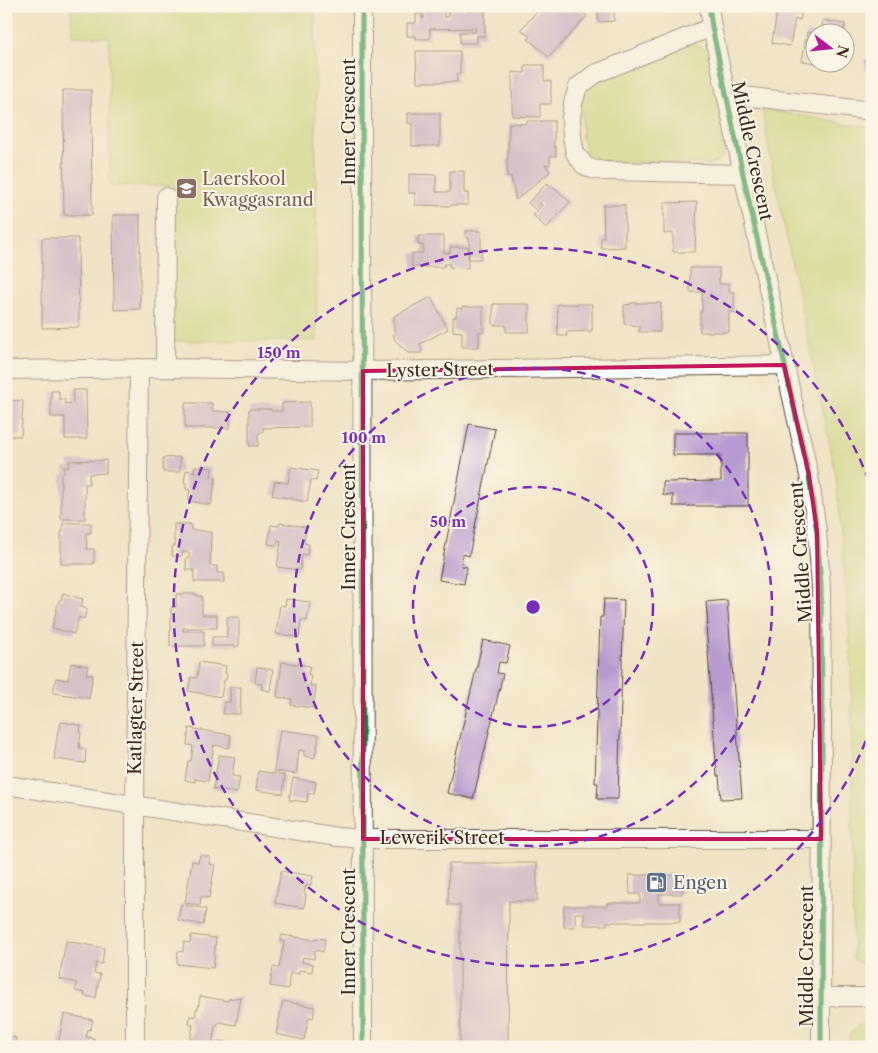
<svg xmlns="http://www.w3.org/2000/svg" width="878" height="1053" font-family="'Libre Caslon Text',serif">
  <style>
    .green { fill: #c2d477; stroke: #7e7f4a }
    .building { fill: #b79bd0 }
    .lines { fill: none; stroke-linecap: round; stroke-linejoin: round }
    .street-casing { stroke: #564637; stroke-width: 20 }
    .street { stroke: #fff; stroke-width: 18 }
    .cycleway-casing { stroke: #fcf5e5; stroke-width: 8 }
    .cycleway { stroke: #00873e; stroke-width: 5 }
    .marked { fill: none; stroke: #c2185b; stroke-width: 4; stroke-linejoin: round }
    .ring { fill: none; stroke: #7b2cbf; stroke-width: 2.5; stroke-dasharray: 9 6 }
    .labels { text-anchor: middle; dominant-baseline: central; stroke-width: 4; stroke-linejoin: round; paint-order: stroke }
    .street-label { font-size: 18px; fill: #3b2a1e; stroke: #fcf5e5 }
    .education-label { font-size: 18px; fill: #785e54; stroke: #fcf5e5; text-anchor: start }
    .service-label { font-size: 18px; fill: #4e5e75; stroke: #fcf5e5; text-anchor: start }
    .centre { fill: #7b2cbf; stroke: #fcf5e5; stroke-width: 2.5 }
    .ring-label { font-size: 15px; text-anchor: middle; font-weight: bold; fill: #7b2cbf; stroke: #fcf5e5; stroke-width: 4; stroke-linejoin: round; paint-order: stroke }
  </style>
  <rect width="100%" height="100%" fill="#fcf5e5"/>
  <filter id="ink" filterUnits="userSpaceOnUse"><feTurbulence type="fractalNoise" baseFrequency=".02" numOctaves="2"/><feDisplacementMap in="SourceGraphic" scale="10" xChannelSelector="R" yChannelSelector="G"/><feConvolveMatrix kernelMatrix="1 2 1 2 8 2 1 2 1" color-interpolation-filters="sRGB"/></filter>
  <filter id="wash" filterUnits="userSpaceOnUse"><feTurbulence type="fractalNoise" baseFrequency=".0096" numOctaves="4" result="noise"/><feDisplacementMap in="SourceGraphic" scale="20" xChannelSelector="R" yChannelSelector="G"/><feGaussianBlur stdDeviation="1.12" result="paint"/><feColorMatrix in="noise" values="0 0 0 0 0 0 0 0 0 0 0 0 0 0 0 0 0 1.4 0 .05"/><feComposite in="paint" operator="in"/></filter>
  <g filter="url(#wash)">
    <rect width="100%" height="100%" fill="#f0e4c5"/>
    <path class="green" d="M71 6H315L317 341H169L168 186H110L109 37 72 36Z
      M688 43C701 45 705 46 710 59L728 145C724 157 722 161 710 164L612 162 595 159 586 152 582 138 581 105 587 86Z
      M762 109 872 128V975L867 967 853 959 851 654 836 475 773 172Z
      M865 1021H872V1047H849V1035Z"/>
    <g id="blocks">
      <path class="building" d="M424 6H444V17H448V9H465V6H485V36H477V43H460V32H475L476 28 430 29V39H416V36H407V23H416V14H422V18L424 19Z
        M542 6H549L553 11 557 6H576L587 16 549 57 528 39 530 37 521 29Z
        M598 6H614V21L598 22Z
        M778 6H803L800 20 795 19 790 46 772 43Z
        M823 20 845 24 844 32H821Z
        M807 32 816 34 814 56H816V63L802 61Z
        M416 51H460V74H457V82H417Z
        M872 58V77L869 78 864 60Z
        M525 65H544V81H551V104H540V117L512 116V72L525 73Z
        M63 90H91L92 215H64Z
        M408 113H440V146H412V124L408 123Z
        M527 121H554V147H556V156H550V165L545 164 550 172 516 200 511 177H507V159H508L509 123 527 124Z
        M450 171H464V193H468V205H451L450 206 415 205V193H409V174L436 175V192H450Z
        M547 183 553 188 554 187 570 202 546 228 533 215 542 205 540 203 535 209 528 203Z
        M697 202 695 252H673V233L664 234V203Z
        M603 205H625V247L601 248V238H604Z
        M113 215H140V309L114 310Z
        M466 231H481V259H469V238H466Z
        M418 236H444V253H450V247H468V268L449 267 450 264H444V267H412V253H423V245H418Z
        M42 238H78L79 327 42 328Z
        M690 268H719V284H729V292H734V312H729V332H700V312H702V292H690Z
        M431 297 448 329 420 344 422 353H408L394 339V316Z
        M631 303H661L660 332H639V326L624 324V305L631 304Z
        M493 304H529V332H506V325H493Z
        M557 304H592V331L566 332 567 336H558Z
        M462 307H483V332H479V347H462V332L453 331V317H456L457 308 462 309Z
        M73 390H86L87 439H65V417H51V391H59V399H65V404L73 403Z
        M6 400 23 401 21 436H9V426H6V415H9V413H6Z
        M310 402V427L263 428V431L258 434V446H249V409H271V411H282V403Z
        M185 403H212V411L230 412V428H185Z
        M469 424 495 429 469 556 463 554 461 566 467 567 464 584 439 580Z
        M673 433H748V506H673V495H663V482L721 481V455H673Z
        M180 457V472H163V458Z
        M106 460V473L89 474V484H85V519H61V475L64 474V467H69V461Z
        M195 466 212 468 211 477 216 478 211 505 188 501 190 490 186 489V483L184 482 186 470 194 472Z
        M291 467 318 471 316 481 311 480 307 502 272 495 275 481 288 483Z
        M63 523H91V533H86L87 549H94V564H61V532H63Z
        M280 523 306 527 304 543 309 544 307 555 302 554 300 570 277 567 281 541 278 540 277 545 268 544 271 525 279 526Z
        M174 524H191V530L205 531V532H211L210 566H217V573H224V582H194V570H186V558H189V552H182V556H172V546H175V541H174Z
        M63 593 83 599 81 607 87 609 84 619 79 617 74 634 52 628 59 600H61Z
        M176 594H197V596H202V615H217V628H183V631H204V646H170V631H171V607H176Z
        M286 599 310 602 307 621 301 620 299 637 276 634 280 605 285 606Z
        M604 599 624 600 618 799H597L598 783H595L600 617H603Z
        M727 600 742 798 721 799 719 776H717L706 625H708L706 602Z
        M227 617H239V646H212V637H227Z
        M483 640 510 646 506 663 499 662 497 673 503 674 473 799 447 793Z
        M199 662 226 666 225 673 227 674 226 680H224L221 697 188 691 191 677 197 678Z
        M282 662 310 666 308 675H311L310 685 316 686 313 708 291 705 292 699 277 697Z
        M71 663 88 666 86 674 93 675 89 698 53 693 56 678 68 680Z
        M257 667 273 670 270 691 261 689 262 684 255 683Z
        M230 687H241L240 714H223L224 702H230Z
        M61 722 81 725 80 732H81L79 748 86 749 85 763 54 759 58 729H60Z
        M189 728 231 735 229 748 214 745 208 781 195 779V782L185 780 188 761H191L193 746 187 745Z
        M280 730 319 735 315 758 304 756V751L299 750 296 774 274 771Z
        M219 755 235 757 232 776 240 777 237 793 213 789Z
        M258 771 285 775 283 794 256 790Z
        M293 778 316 782 314 794 308 793 307 802 289 800Z
        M200 855 210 857 209 864 215 865 209 898 201 897 200 905 185 903 192 861 198 862Z
        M449 863H537V901H509L508 1047H460V905H448Z
        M281 871 313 876 311 885H306L304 893 306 894 304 908 275 903Z
        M629 875H683L682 894H659V903H680V922H607V925H584V913H575V927H564V906H607V903H640V894H630Z
        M181 904 206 909 203 925 178 920Z
        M191 935 216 938 213 968 177 964 178 951 183 952 184 942 190 943Z
        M282 935 315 940V938L325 939 323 952 315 950 314 959 303 957 302 962 313 964 312 972 300 970 299 974 290 973 288 989 270 986 273 967 279 968 284 942 280 941Z
        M66 941 104 948 102 964 96 963 94 973 100 974 96 998 84 996 85 993 75 991 77 983 59 979Z
        M200 996 228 1001V999L241 997 236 1025 220 1022 215 1026 212 1045H215L216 1041 227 1042V1047H189L193 1025 189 1024 190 1016 195 1017 196 1009H198Z
        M283 1001 315 1007 313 1018 309 1017 304 1040 276 1034Z
        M64 1014 93 1020 90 1030 88 1029 86 1037 94 1038 92 1047H68L58 1045Z
        M6 1031 10 1032 8 1036 16 1038 14 1047 6 1045Z"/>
    </g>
  </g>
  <g filter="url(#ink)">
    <use href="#blocks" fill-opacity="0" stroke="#564637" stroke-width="1"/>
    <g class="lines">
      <defs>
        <path id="street" d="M362 6 363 1047
          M709 6 712 27 743 174 809 475 817 531 821 587 822 719 821 1047
          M712 27 595 74 578 87 573 103 571 118 572 136 575 153 584 165 592 169 604 171 743 174
          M726 94 872 111
          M165 368 166 197
          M6 370 165 368 363 371 784 365
          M6 785 338 837 363 839H821
          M821 997H872
          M135 1047V806L139 368"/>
      </defs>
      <use href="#street" class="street-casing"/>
      <use href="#street" class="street"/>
      <defs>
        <path id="cycleway" d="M362 6 363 1047
          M709 6 712 27 743 174 809 475 817 531 821 587 822 719 821 1047"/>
      </defs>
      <use href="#cycleway" class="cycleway-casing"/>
      <use href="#cycleway" class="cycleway"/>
    </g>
  </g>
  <path d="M0 0H878V1053H0ZM784 365 809 475 817 531 821 839H363V371Z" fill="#f0e4c5" fill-opacity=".55" fill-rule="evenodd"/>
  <path class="marked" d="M784 365 809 475 817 531 821 839H363V371Z"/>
  <g class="ring">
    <circle cx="533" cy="607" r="120"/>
    <circle cx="533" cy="607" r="239"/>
    <path d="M871 727A359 359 0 1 1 871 487"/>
  </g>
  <defs>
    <symbol id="school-square" viewBox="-11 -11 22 22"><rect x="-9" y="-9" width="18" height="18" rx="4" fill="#8d6e63" stroke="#fcf5e5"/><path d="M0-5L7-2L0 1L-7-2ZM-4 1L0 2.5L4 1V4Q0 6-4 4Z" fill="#fff"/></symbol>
    <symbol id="fuel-square" viewBox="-11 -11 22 22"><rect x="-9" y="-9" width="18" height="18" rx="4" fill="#5c6f8a" stroke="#fcf5e5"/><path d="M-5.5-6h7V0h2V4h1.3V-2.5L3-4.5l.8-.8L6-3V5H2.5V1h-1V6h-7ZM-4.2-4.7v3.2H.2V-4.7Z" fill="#fff"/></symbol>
  </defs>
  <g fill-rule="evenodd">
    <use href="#school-square" x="174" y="176" width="25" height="25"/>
    <use href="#fuel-square" x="644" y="870" width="25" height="25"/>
  </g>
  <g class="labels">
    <g class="street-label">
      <text transform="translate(349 122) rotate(-90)">Inner Crescent</text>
      <text transform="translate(752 151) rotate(78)">Middle Crescent</text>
      <text transform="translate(440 370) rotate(-1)">Lyster Street</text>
      <text transform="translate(349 527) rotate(-90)">Inner Crescent</text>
      <text transform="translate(801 552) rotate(-94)">Middle Crescent</text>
      <text transform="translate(136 708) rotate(-89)">Katlagter Street</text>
      <text x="442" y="838">Lewerik Street</text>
      <text transform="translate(349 932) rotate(-90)">Inner Crescent</text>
      <text transform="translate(807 956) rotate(-90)">Middle Crescent</text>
    </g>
    <g class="education-label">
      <text x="202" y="179">Laerskool<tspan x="202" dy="21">Kwaggasrand</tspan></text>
    </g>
    <g class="service-label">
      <text x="673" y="883">Engen</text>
    </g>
  </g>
  <circle cx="533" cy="607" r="8" class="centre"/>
  <g class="ring-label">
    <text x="279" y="358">150 m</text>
    <text x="364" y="443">100 m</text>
    <text x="448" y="527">50 m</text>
  </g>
  <rect width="878" height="1053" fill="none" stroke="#fcf5e5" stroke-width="25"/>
  <g transform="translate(830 48) rotate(106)"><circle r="24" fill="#fcf5e5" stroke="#afa495"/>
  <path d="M0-4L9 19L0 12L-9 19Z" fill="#b5179e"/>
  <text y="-8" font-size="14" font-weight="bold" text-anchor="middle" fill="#3b2a1e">N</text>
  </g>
</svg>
